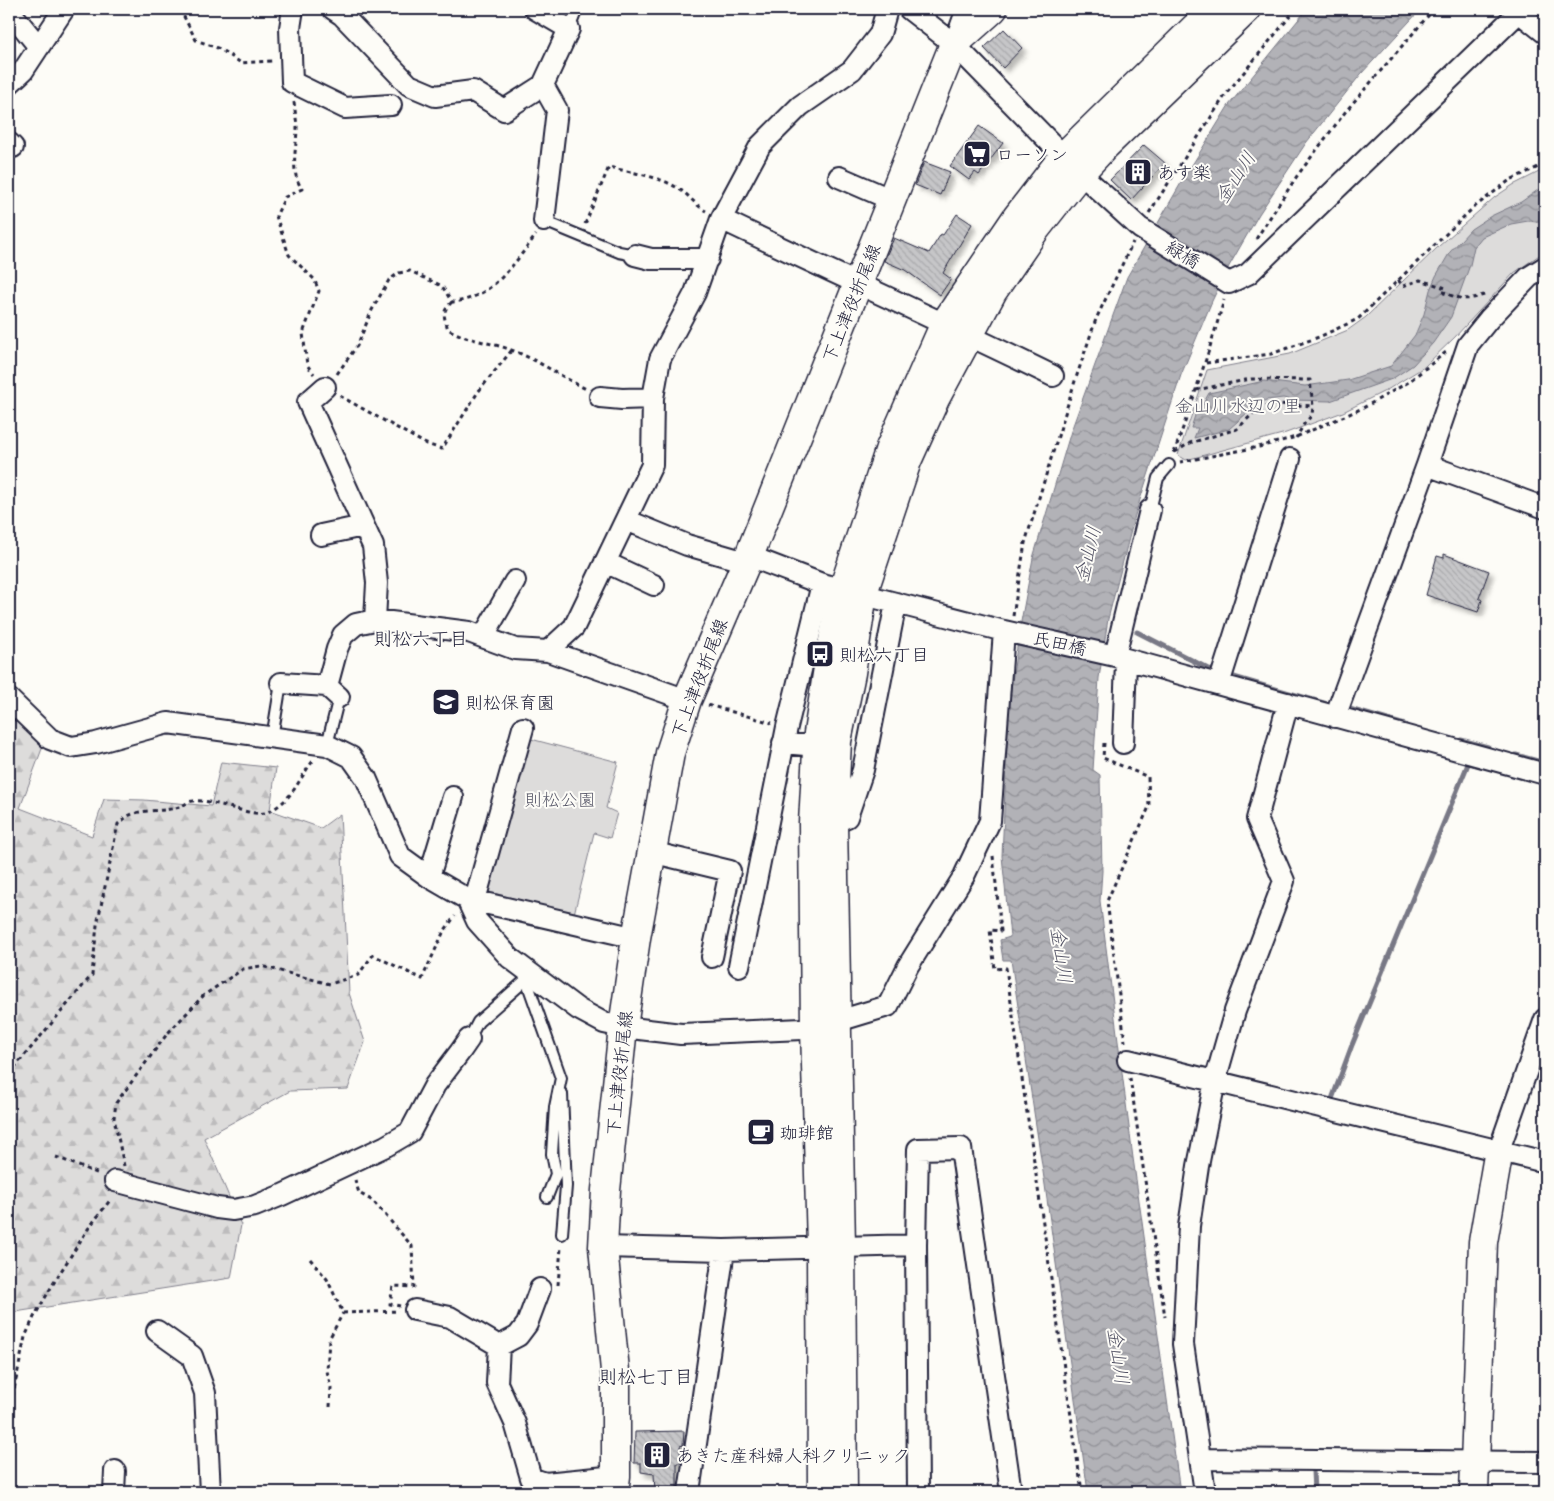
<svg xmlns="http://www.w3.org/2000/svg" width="1554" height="1501" font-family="Delius,'Klee One',sans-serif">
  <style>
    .forest { fill: url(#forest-firs); stroke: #807f8b }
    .green { fill: #dddcdb; stroke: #807f8b }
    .water { fill: url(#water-waves); stroke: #787885 }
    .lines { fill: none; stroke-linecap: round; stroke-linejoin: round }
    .stream { stroke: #787885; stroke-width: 5 }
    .building { fill: url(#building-back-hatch); stroke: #22223b; filter: url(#shadow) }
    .lane-casing { stroke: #22223b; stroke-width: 14 }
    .street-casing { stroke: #22223b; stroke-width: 24 }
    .secondary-casing { stroke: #22223b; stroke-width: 31 }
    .path { stroke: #22223b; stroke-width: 3; stroke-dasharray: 4 4; stroke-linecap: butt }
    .lane { stroke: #fdfcf7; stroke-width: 10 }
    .street { stroke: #fdfcf7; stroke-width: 20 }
    .secondary { stroke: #fdfcf7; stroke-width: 28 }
    .labels { text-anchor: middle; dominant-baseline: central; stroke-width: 4; stroke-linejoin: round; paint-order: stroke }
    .poi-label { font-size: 18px; fill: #22223b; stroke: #fdfcf7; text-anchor: start }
    .street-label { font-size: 18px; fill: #22223b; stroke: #fdfcf7 }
    .park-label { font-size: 18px; fill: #5a5a6b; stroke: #fdfcf7 }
    .water-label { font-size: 19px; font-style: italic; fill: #545466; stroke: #fdfcf7 }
    .neighbourhood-label { font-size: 19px; fill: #22223b; stroke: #fdfcf7 }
  </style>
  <defs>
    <pattern id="forest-firs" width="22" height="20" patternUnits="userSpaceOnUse" patternTransform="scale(1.25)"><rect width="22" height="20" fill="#dddcdb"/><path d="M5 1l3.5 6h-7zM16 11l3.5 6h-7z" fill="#bdbcbd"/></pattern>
    <pattern id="water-waves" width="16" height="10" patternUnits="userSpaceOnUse" patternTransform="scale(1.25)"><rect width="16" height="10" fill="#b2b2b7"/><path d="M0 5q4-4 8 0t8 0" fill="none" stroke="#909096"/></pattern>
    <pattern id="building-back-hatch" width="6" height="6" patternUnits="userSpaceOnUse" patternTransform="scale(1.25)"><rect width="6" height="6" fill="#c6c6c8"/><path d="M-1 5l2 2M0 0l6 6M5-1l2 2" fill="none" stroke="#aaaaad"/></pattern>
    <filter id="shadow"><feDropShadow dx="4.5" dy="4.5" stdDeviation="2.5" flood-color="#0004"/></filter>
  </defs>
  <rect width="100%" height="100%" fill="#fdfcf7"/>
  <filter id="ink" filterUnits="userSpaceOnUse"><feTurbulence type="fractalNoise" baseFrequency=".02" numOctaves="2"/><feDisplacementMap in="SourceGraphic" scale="10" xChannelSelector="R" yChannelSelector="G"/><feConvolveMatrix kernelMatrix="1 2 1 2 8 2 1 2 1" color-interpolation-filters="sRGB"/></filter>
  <g filter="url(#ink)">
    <path class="forest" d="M9 713 43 746 20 808 92 836 104 799 144 800 211 806 221 762 276 768 270 810 321 828 340 814 349 993 365 1042 348 1089 290 1091 204 1138 241 1225 231 1278 9 1313Z"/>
    <path class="green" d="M1545 169V251L1514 273 1455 337 1424 367 1387 390 1343 412 1286 433 1186 460 1178 455 1207 370 1290 354 1348 330 1366 317 1439 246 1495 197 1513 185Z
      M527 738 618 762 606 808 617 813 610 838 594 833 574 914 486 891Z"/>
    <path class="water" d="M1307 9H1421L1361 74 1306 143 1259 214 1228 268 1212 301 1181 375 1135 515 1108 619 1099 678 1093 770 1100 775 1102 871 1100 901 1133 1158 1180 1492H1088L1045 1185 1011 960H1003L1000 940 1010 937 1002 856 1009 702 1020 627 1033 558 1071 431 1127 277 1181 183 1229 105Z
      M1545 185V223L1528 221 1511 224 1482 237 1474 247 1470 265 1451 317 1433 343 1413 365 1392 379 1330 401 1292 400 1283 398 1266 400 1255 406 1229 429 1194 438 1198 428H1191L1198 406 1203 404 1209 393 1264 381 1305 386 1348 380 1391 366 1415 335 1424 314 1430 290 1436 276 1450 252 1471 229 1491 216 1521 202Z"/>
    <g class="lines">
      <path class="stream" d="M1137 632 1211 670 1218 672
        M1227 675 1334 706
        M1346 708 1405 725
        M1461 740 1488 747
        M1516 755 1545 763
        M1332 1099 1352 1045 1468 764
        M1313 1471 1314 1492"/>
    </g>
    <path class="building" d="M1004 29 1022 48 1003 68 984 48Z
      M979 126 1003 143 979 175 975 172 969 180 950 166Z
      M1144 145 1165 163 1131 200 1110 180Z
      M924 162 950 172 940 195 915 185Z
      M957 214 972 224 943 273 951 279 940 295 905 270 884 261 894 238 929 253 941 234 943 235Z
      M1444 554 1489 571 1479 598 1482 600 1478 612 1426 595 1437 556 1444 558Z
      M684 1431 683 1445 680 1446 681 1463H677V1489L674 1490V1492H655L654 1474 641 1472V1463H634L635 1432Z"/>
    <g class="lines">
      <defs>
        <path id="lane" d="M569 29 577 9
          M544 221 619 252 635 255
          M1150 510 1158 478 1169 465
          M272 738 281 683
          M327 745 339 697
          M526 979 561 1078 555 1107 552 1154 556 1174 547 1197
          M469 1039 478 1022 529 977
          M562 1094 566 1186 562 1234"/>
        <path id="street" d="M293 9 290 28 292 82 345 108 391 105
          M333 9 342 15 409 85 435 96 473 91 504 110 543 85 569 29 535 9
          M909 9 954 44 1080 173 1140 228 1229 283 1248 274 1519 12
          M1515 9 1545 33
          M9 10 39 47
          M955 42 967 9
          M9 84 23 71 64 9
          M543 85 557 110 544 221
          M9 143 13 147
          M839 177 892 200
          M721 219C831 272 943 322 1053 376
          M635 255 651 259H708
          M325 387 308 402 373 546 377 583 375 620
          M600 397 622 399 653 398
          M1427 465 1545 508
          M626 520 687 545 746 562
          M321 535 363 526
          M749 556 822 584 1004 631 1115 656 1545 774
          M605 562 654 585
          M483 637 515 581
          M548 651 574 627 652 465 653 398 660 359 695 293 721 219 760 146 800 106 852 70 880 34 887 9
          M1115 656 1150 510
          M281 683 327 686
          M1219 684 1290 459
          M339 697 327 686 337 649 343 635 356 624 375 620 469 632 515 649 548 651 687 700
          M9 699 50 739 71 747 96 743 168 723 327 745 351 757 366 778 400 856 429 877 467 899 636 938
          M1335 717 1427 465 1468 345 1489 319 1529 277 1545 267
          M783 743 817 746
          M1123 743 1126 661
          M833 823 847 817 863 770 896 603
          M651 852 730 871 712 957
          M429 877 453 797
          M467 899 477 921 510 958 578 1009 604 1023 623 1027 681 1034 803 1029 815 1028 888 1006 908 966 964 876 990 821 1004 631
          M475 900 523 728
          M739 966 787 727 822 584
          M1128 1060 1545 1162
          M1499 1150 1545 1019
          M115 1181 217 1208 233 1210 255 1206 282 1195 386 1146 410 1132 435 1085 460 1052 469 1039
          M603 1247 724 1250 916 1245
          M415 1310 450 1317 499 1346
          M157 1331 192 1356 205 1393 210 1492
          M499 1346 497 1383 515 1423 531 1478 545 1483 616 1476
          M499 1346 518 1336 527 1324 540 1289
          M1200 1459 1545 1462
          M114 1492 115 1471
          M689 1492 724 1250
          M918 1492 916 1245 918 1149 961 1148 1011 1492
          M1205 1492 1183 1344 1189 1226 1198 1166 1215 1081 1235 1011 1284 881 1257 819 1288 703"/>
        <path id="secondary" d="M614 1492 616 1476V1381L603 1247 606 1190 623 1027 636 938 670 753 687 700 749 556 954 44 993 9
          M822 1492 821 1247 815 1028 813 823 818 733 829 661 843 590 890 448 945 323 1017 217 1064 156 1214 9
          M843 1492 841 1246 833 823 837 741 851 673 863 593 907 461 935 399 993 291 1035 230 1080 173 1106 145 1247 9
          M1474 1492 1483 1242 1499 1150"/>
      </defs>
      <use href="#lane" class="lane-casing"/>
      <use href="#street" class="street-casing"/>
      <use href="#secondary" class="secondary-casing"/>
      <path class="path" d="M180 9 196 40 220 49 241 63 273 61
        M294 102C295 110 296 118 297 126 297 149 289 170 302 189L285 197 276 216 289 255 314 279 319 291 303 333 307 365 314 374
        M1149 213 1226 94 1296 9
        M585 224 609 167C632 173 660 176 679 189 689 195 695 205 706 211
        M1256 239 1297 176 1346 111 1434 9
        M1398 280 1403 286 1420 280 1446 288 1444 293C1464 300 1466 301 1487 294
        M452 302C441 312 444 317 448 329 468 341 492 342 514 351 539 361 562 377 586 389
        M1206 363 1271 354 1319 337 1358 319 1473 208 1510 180 1545 164
        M337 374 357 346 372 310 389 280 399 273 410 271 442 286 452 302C492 299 514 264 536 235
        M1196 390 1251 379 1310 380 1313 406 1312 415 1304 424 1296 438
        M340 396 426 444 442 449 478 392 512 350
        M1175 452 1190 443 1237 429 1259 408 1277 404 1313 406
        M1174 453C1192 403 1209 352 1224 300
        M1180 462 1259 447 1296 437 1363 408 1407 383 1446 352
        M1013 616 1025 543 1075 381 1096 319 1133 242
        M708 705 772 723
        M1104 743 1103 758 1148 777 1149 807 1107 901 1125 1042
        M993 856 1001 931 990 930 995 969 1006 968 1082 1492
        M9 1074 92 975 97 925 118 824C122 821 126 817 130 815 142 809 166 812 179 807 184 806 188 801 193 801 212 798 254 819 268 812 294 799 297 781 313 761
        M1130 1078 1165 1317
        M56 1157 99 1174
        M124 1166 114 1118 116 1103 167 1034 204 995 243 969 261 966 330 984 358 975 373 955 422 979 443 933 455 916
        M355 1180 359 1193 373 1201 412 1246 414 1287 393 1286 390 1304 400 1306
        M310 1259 327 1279 343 1313
        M558 1285 561 1247
        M343 1313 399 1311
        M9 1403 12 1399 25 1337 34 1317 56 1279 88 1229 111 1199
        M330 1407 331 1388 327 1371 329 1339 343 1313"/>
      <use href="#lane" class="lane"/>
      <use href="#street" class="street"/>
      <use href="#secondary" class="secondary"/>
    </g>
  </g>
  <defs>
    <symbol id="supermarket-square" viewBox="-11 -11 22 22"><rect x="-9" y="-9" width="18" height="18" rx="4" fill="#22223b" stroke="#fdfcf7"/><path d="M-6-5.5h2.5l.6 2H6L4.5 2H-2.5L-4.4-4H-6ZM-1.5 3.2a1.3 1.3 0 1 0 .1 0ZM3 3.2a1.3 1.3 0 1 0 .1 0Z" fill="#fff"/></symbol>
    <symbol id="building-square" viewBox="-11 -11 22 22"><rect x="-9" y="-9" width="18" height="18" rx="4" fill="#22223b" stroke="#fdfcf7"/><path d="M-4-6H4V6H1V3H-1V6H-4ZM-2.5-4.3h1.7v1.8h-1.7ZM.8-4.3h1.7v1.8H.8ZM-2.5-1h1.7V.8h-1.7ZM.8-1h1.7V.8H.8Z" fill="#fff"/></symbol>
    <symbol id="bus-square" viewBox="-11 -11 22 22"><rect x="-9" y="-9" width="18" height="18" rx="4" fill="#22223b" stroke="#fdfcf7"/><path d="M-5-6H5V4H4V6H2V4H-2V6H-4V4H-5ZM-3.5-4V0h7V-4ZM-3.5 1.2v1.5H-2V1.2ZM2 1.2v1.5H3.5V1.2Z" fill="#fff"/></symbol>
    <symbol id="school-square" viewBox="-11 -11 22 22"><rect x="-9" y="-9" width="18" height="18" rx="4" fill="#22223b" stroke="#fdfcf7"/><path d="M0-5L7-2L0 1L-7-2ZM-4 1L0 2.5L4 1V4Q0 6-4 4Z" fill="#fff"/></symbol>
    <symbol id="cafe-square" viewBox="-11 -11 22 22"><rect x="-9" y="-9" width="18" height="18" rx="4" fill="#22223b" stroke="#fdfcf7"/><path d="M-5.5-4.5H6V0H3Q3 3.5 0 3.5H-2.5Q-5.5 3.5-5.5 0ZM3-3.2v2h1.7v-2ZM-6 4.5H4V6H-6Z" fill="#fff"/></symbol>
  </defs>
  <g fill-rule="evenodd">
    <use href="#supermarket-square" x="961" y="138" width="32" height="32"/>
    <use href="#building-square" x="1122" y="156" width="32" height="32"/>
    <use href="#bus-square" x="804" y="638" width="32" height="32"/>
    <use href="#school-square" x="430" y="686" width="32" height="32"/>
    <use href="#cafe-square" x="745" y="1116" width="32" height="32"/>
    <use href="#building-square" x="641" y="1439" width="32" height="32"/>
  </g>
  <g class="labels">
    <g class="poi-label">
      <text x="996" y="154">ローソン</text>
      <text x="1157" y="172">あす楽</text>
      <text x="839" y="654">則松六丁目</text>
      <text x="465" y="702">則松保育園</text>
      <text x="780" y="1132">珈琲館</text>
      <text x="676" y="1455">あきた産科婦人科クリニック</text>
    </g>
    <g class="street-label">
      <text transform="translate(1183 254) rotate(31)">緑橋</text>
      <text transform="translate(851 303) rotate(-68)">下上津役折尾線</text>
      <text transform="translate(1060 643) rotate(13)">氏田橋</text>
      <text transform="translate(699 678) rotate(-69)">下上津役折尾線</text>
      <text transform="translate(619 1073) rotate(-84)">下上津役折尾線</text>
    </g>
    <g class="park-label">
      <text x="1238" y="405">金山川水辺の里</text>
      <text x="560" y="799">則松公園</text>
    </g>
    <g class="water-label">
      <text transform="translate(1235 177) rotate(-57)">金山川</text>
      <text transform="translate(1087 554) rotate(-76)">金山川</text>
      <text transform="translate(1062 955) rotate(82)">金山川</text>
      <text transform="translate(1119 1356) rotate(82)">金山川</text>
    </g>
    <g class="neighbourhood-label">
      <text x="421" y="638">則松六丁目</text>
      <text x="646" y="1376">則松七丁目</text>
    </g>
  </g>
  <rect width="1554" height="1501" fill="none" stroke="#fdfcf7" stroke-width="30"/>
  <rect x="15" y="15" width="1524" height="1471" fill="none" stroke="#22223b" stroke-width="2" filter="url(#ink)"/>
</svg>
